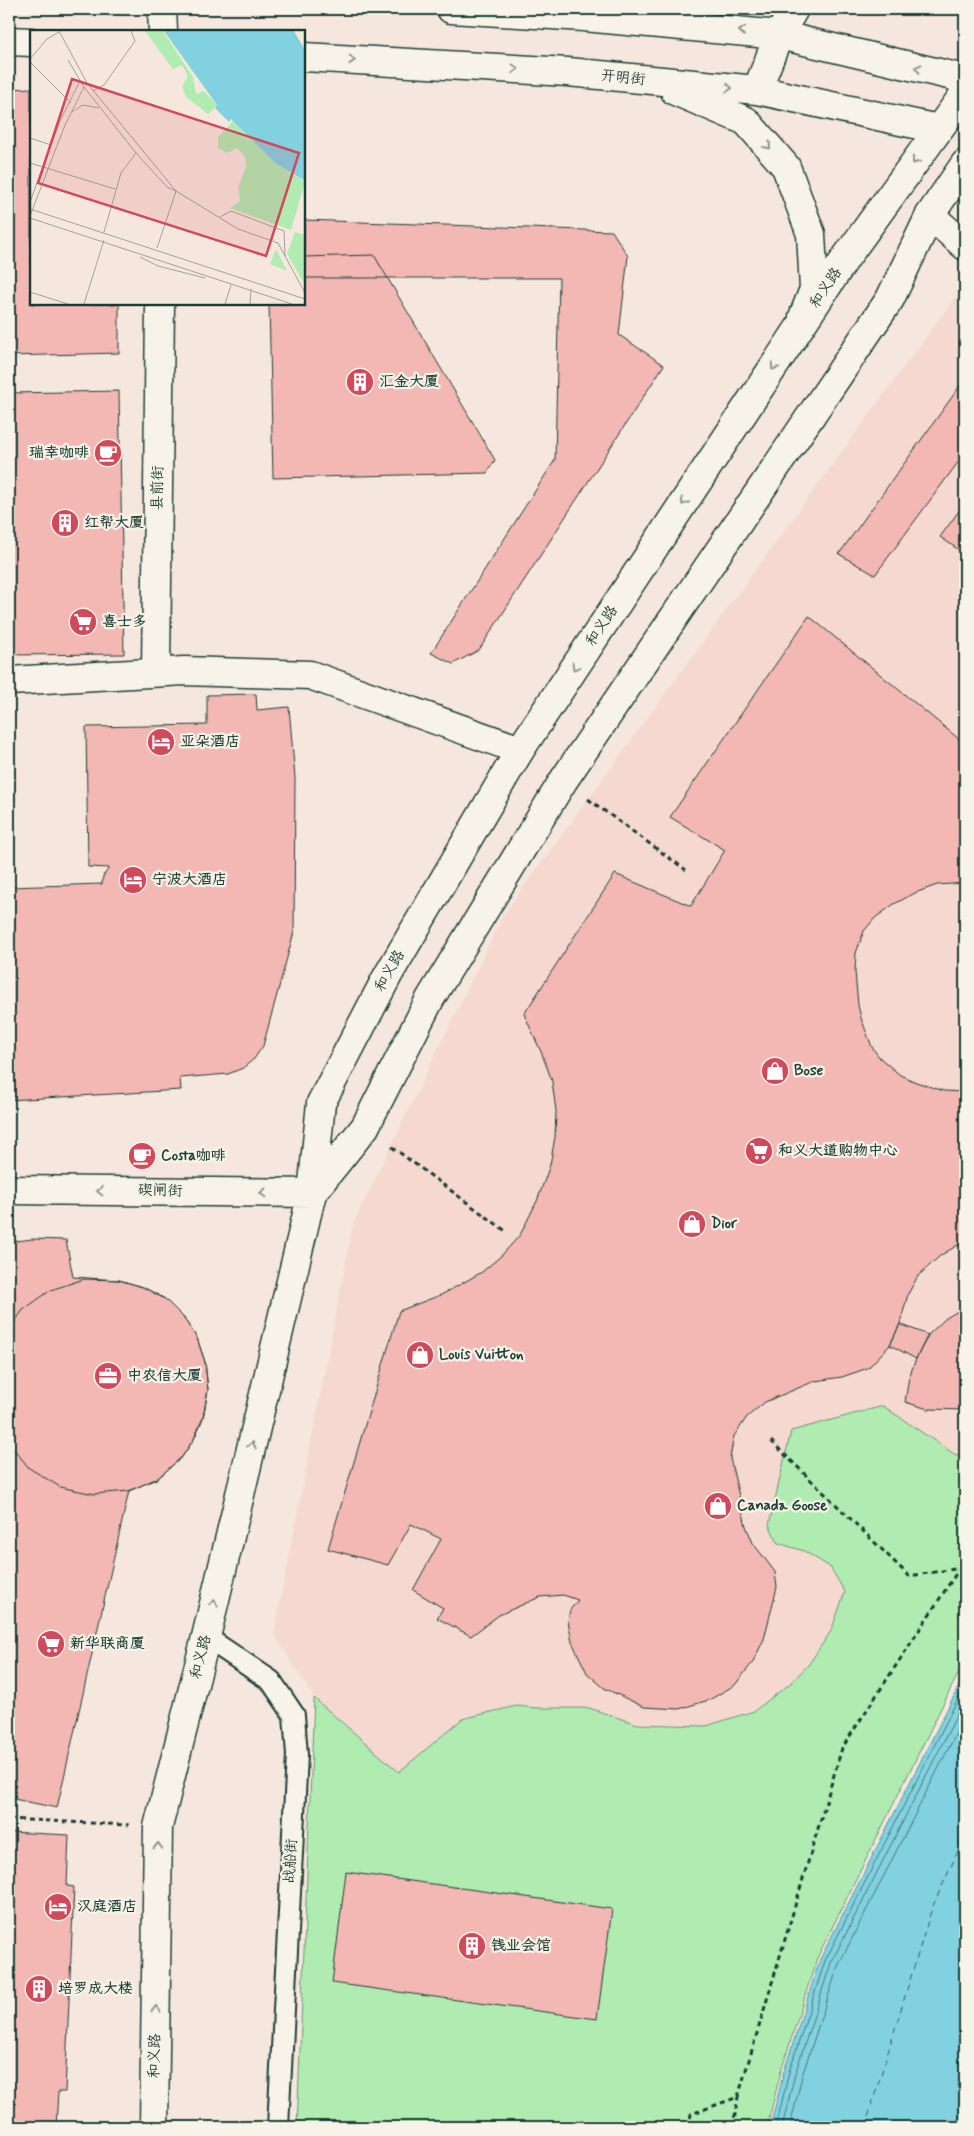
<svg xmlns="http://www.w3.org/2000/svg" width="974" height="2136" font-family="Mynerve,'LXGW WenKai TC',sans-serif">
  <style>
    .built { fill: #f5d9d1 }
    .green { fill: #b0ecb1; stroke: #689472 }
    .water { fill: #82d1e0; stroke: #5a969b }
    .lines { fill: none; stroke-linecap: round; stroke-linejoin: round }
    .shore { stroke: #477879; stroke-width: 1 }
    .ferry { stroke: #335b56; stroke-width: 1; stroke-dasharray: 6 5; stroke-linecap: butt }
    .building { fill: #f3b7b4; stroke: #1f3d34 }
    .service-casing { stroke: #1f3d34; stroke-width: 24 }
    .minor-casing { stroke: #1f3d34; stroke-width: 31 }
    .tertiary-casing { stroke: #1f3d34; stroke-width: 31 }
    .secondary-casing { stroke: #1f3d34; stroke-width: 31 }
    .path { stroke: #1f3d34; stroke-width: 3; stroke-dasharray: 5 4; stroke-linecap: butt }
    .service { stroke: #f7f3e8; stroke-width: 20 }
    .minor { stroke: #f7f3e8; stroke-width: 28 }
    .tertiary { stroke: #f7f3e8; stroke-width: 28 }
    .secondary { stroke: #f7f3e8; stroke-width: 28 }
    .oneway { stroke: #8b988e }
    .labels { text-anchor: middle; dominant-baseline: central; stroke-width: 4.5; stroke-linejoin: round; paint-order: stroke }
    .street-label { font-size: 15px; fill: #1f3d34; stroke: #f7f3e8 }
    .poi-label { font-size: 15px; font-weight: bold; fill: #1f3d34; stroke: #f7f3e8; text-anchor: start }
    .inset-river { fill: none; stroke: #82d1e0; stroke-width: 2.5 }
    .inset-road { fill: none; stroke: #a0a39a; stroke-width: 1 }
    .view { fill: #d1495b; fill-opacity: 0.15; stroke: #d1495b; stroke-width: 2.5 }
    .inset-edge { fill: none; stroke: #1f3d34; stroke-width: 2.5 }
  </style>
  <rect width="100%" height="100%" fill="#f6e7de"/>
  <filter id="ink" filterUnits="userSpaceOnUse"><feTurbulence type="fractalNoise" baseFrequency=".02" numOctaves="2"/><feDisplacementMap in="SourceGraphic" scale="10" xChannelSelector="R" yChannelSelector="G"/><feConvolveMatrix kernelMatrix="1 2 1 2 8 2 1 2 1" color-interpolation-filters="sRGB"/></filter>
  <g filter="url(#ink)">
    <path class="built" d="M955 297 965 300V1457L954 1454 778 1543 804 1551 830 1567 845 1592 831 1631 809 1664 791 1683 754 1710 706 1726 637 1724 589 1708H537L516 1706 462 1719 399 1772 314 1698 274 1634 353 1224 503 915Z"/>
    <path class="green" d="M883 1406 954 1454 965 1457V1660L817 1958 781 2071 767 2127H297L314 1698 399 1772 462 1719 516 1706 537 1708H589L637 1724 706 1726 754 1711 791 1683 809 1664 831 1631 845 1592 830 1567 804 1551 778 1543 769 1525 791 1431Z"/>
    <path class="water" d="M965 1674V2127H770L784 2071 820 1959Z"/>
    <g class="lines">
      <path class="shore" d="M776 2127 789 2072 825 1961 965 1685
        M782 2127 795 2074 831 1963 965 1699
        M790 2127 802 2076 838 1966 965 1716"/>
      <path class="ferry" d="M865 2127 932 1908 965 1836"/>
    </g>
    <path class="building" d="M31 88V304H119V353L9 356V89Z
      M304 220 612 231 628 256 619 335 664 365 479 650 453 664 431 653 555 460 559 278H304Z
      M374 255 495 460 487 473 273 478 269 304H304V257Z
      M965 379V453L875 575 839 554Z
      M119 391 124 654 9 655V393Z
      M964 504H965V554L940 537Z
      M809 616 965 744V883L937 885 915 893 894 904 875 918 864 931 856 953 855 972 858 1005 861 1018 872 1047 879 1057 900 1075 916 1082 944 1091 965 1092V1241L941 1255 918 1276 908 1294 900 1324 890 1345 868 1368 842 1377 815 1381 765 1402 747 1417 734 1436 730 1458 746 1526 753 1543 775 1572 777 1587 764 1639 753 1662 735 1685 709 1700 679 1709 644 1707 604 1688 587 1673 572 1642 568 1621 570 1610 578 1600 563 1595 540 1597 499 1615 471 1636 437 1618 443 1608 413 1590 441 1539 411 1524 388 1565 328 1549 399 1311 443 1294 482 1272 502 1255 520 1235 537 1201 550 1165 555 1137 556 1111 552 1081 542 1054 524 1014 615 874 691 906 725 850 670 817Z
      M256 694 257 710 289 707 295 778 294 932 263 1046 254 1059 243 1068 228 1074 180 1078 181 1090 9 1100V887L102 884 103 876 109 868 88 867 86 727 207 725V695Z
      M32 1239 66 1240 73 1277 119 1280 143 1287 165 1299 183 1317 197 1338 205 1362 208 1390 203 1418 194 1439 182 1457 158 1478 129 1491 57 1808 9 1798V1242Z
      M84 1279 119 1280 143 1287 165 1299 183 1317 197 1338 205 1362 208 1390 203 1418 194 1439 182 1457 158 1478 129 1491 94 1494 60 1487 29 1468 9 1443V1330L23 1310 51 1290Z
      M965 1307V1410L928 1409 905 1402 909 1377 916 1359 928 1335 946 1318Z
      M900 1324 928 1335 916 1359 890 1345Z
      M9 1832 69 1835 67 1886 74 1887 65 2092H58L56 2127H9Z
      M346 1872 612 1909 597 2019 332 1983Z"/>
    <g class="lines">
      <defs>
        <path id="service" d="M206 1637 271 1681 294 1715 297 1755 278 2127"/>
        <path id="minor" d="M162 9 163 31
          M930 215 965 246
          M156 672 160 304
          M9 681 184 671 310 675 520 750"/>
        <path id="tertiary" d="M451 9 584 17 779 35 965 79
          M9 41 31 42
          M304 57 568 72 757 90 938 129
          M757 90 779 35 794 9
          M675 91 746 121 786 167 811 234 814 289 803 317"/>
        <path id="secondary" d="M9 1190 312 1193 321 1103 388 975 520 750 847 256 965 93
          M154 2127 158 1827 206 1637 312 1193 365 1127 430 999 563 781 890 299 930 215 965 164"/>
      </defs>
      <use href="#service" class="service-casing"/>
      <use href="#minor" class="minor-casing"/>
      <use href="#tertiary" class="tertiary-casing"/>
      <use href="#secondary" class="secondary-casing"/>
      <path class="path" d="M588 799 686 870
        M963 1033H965
        M392 1147 507 1232
        M771 1441 909 1576 961 1568
        M9 1819 129 1825
        M689 2127 691 2114 738 2097 842 1748 965 1560
        M733 2127 738 2097"/>
      <use href="#service" class="service"/>
      <use href="#minor" class="minor"/>
      <use href="#tertiary" class="tertiary"/>
      <use href="#secondary" class="secondary"/>
    </g>
    <defs><path id="oneway-chevron" d="M-2-3.5L2.5 0L-2 3.5" fill="none" stroke-width="1.6" stroke-linecap="round" stroke-linejoin="round" transform="scale(1.25)"/></defs>
    <g class="oneway">
      <use href="#oneway-chevron" transform="translate(742 31) rotate(-175)"/>
      <use href="#oneway-chevron" transform="translate(352 60) rotate(3)"/>
      <use href="#oneway-chevron" transform="translate(918 68) rotate(-167)"/>
      <use href="#oneway-chevron" transform="translate(515 69) rotate(3)"/>
      <use href="#oneway-chevron" transform="translate(729 88) rotate(5)"/>
      <use href="#oneway-chevron" transform="translate(768 146) rotate(48)"/>
      <use href="#oneway-chevron" transform="translate(915 161) rotate(126)"/>
      <use href="#oneway-chevron" transform="translate(774 367) rotate(123)"/>
      <use href="#oneway-chevron" transform="translate(684 502) rotate(123)"/>
      <use href="#oneway-chevron" transform="translate(575 667) rotate(123)"/>
      <use href="#oneway-chevron" transform="translate(100 1191) rotate(-179)"/>
      <use href="#oneway-chevron" transform="translate(263 1193) rotate(-179)"/>
      <use href="#oneway-chevron" transform="translate(252 1445) rotate(-77)"/>
      <use href="#oneway-chevron" transform="translate(214 1603) rotate(-77)"/>
      <use href="#oneway-chevron" transform="translate(158 1846) rotate(-89)"/>
      <use href="#oneway-chevron" transform="translate(156 2009) rotate(-89)"/>
    </g>
  </g>
  <defs>
    <symbol id="building-disc" viewBox="-11 -11 22 22"><circle r="9.5" fill="#d1495b" stroke="#f7f3e8"/><path d="M-4-6H4V6H1V3H-1V6H-4ZM-2.5-4.3h1.7v1.8h-1.7ZM.8-4.3h1.7v1.8H.8ZM-2.5-1h1.7V.8h-1.7ZM.8-1h1.7V.8H.8Z" fill="#fff"/></symbol>
    <symbol id="cafe-disc" viewBox="-11 -11 22 22"><circle r="9.5" fill="#d1495b" stroke="#f7f3e8"/><path d="M-5.5-4.5H6V0H3Q3 3.5 0 3.5H-2.5Q-5.5 3.5-5.5 0ZM3-3.2v2h1.7v-2ZM-6 4.5H4V6H-6Z" fill="#fff"/></symbol>
    <symbol id="supermarket-disc" viewBox="-11 -11 22 22"><circle r="9.5" fill="#d1495b" stroke="#f7f3e8"/><path d="M-6-5.5h2.5l.6 2H6L4.5 2H-2.5L-4.4-4H-6ZM-1.5 3.2a1.3 1.3 0 1 0 .1 0ZM3 3.2a1.3 1.3 0 1 0 .1 0Z" fill="#fff"/></symbol>
    <symbol id="hotel-disc" viewBox="-11 -11 22 22"><circle r="9.5" fill="#d1495b" stroke="#f7f3e8"/><path d="M-6-4.5h1.5V1H6V5H4.5V3h-9V5H-6ZM-4 0a1.8 1.8 0 1 1 3.6 0ZM.5 0V-2.5h3Q6-2.5 6 0Z" fill="#fff"/></symbol>
    <symbol id="shop-disc" viewBox="-11 -11 22 22"><circle r="9.5" fill="#d1495b" stroke="#f7f3e8"/><path d="M-5-2.5h2.3a2.7 3.5 0 0 1 5.4 0H5L5.5 6h-11ZM-1.5-2.5h3a1.5 2.3 0 0 0-3 0Z" fill="#fff"/></symbol>
    <symbol id="office-disc" viewBox="-11 -11 22 22"><circle r="9.5" fill="#d1495b" stroke="#f7f3e8"/><path d="M-6-3h4V-5.5h4V-3h4V5H-6ZM-1-4.5V-3h2v-1.5ZM-6 0V1H6V0Z" fill="#fff"/></symbol>
  </defs>
  <g fill-rule="evenodd">
    <use href="#building-disc" x="344" y="366" width="32" height="32"/>
    <use href="#cafe-disc" x="92" y="437" width="32" height="32"/>
    <use href="#building-disc" x="49" y="507" width="32" height="32"/>
    <use href="#supermarket-disc" x="67" y="606" width="32" height="32"/>
    <use href="#hotel-disc" x="145" y="726" width="32" height="32"/>
    <use href="#hotel-disc" x="117" y="864" width="32" height="32"/>
    <use href="#shop-disc" x="759" y="1055" width="32" height="32"/>
    <use href="#supermarket-disc" x="743" y="1135" width="32" height="32"/>
    <use href="#cafe-disc" x="126" y="1140" width="32" height="32"/>
    <use href="#shop-disc" x="676" y="1208" width="32" height="32"/>
    <use href="#shop-disc" x="404" y="1339" width="32" height="32"/>
    <use href="#office-disc" x="92" y="1360" width="32" height="32"/>
    <use href="#shop-disc" x="702" y="1490" width="32" height="32"/>
    <use href="#supermarket-disc" x="35" y="1628" width="32" height="32"/>
    <use href="#hotel-disc" x="42" y="1891" width="32" height="32"/>
    <use href="#building-disc" x="456" y="1930" width="32" height="32"/>
    <use href="#building-disc" x="23" y="1973" width="32" height="32"/>
  </g>
  <g class="labels">
    <g class="street-label">
      <text transform="translate(623 78) rotate(6)">开明街</text>
      <text transform="translate(826 288) rotate(-57)">和义路</text>
      <text transform="translate(158 488) rotate(-89)">县前街</text>
      <text transform="translate(602 626) rotate(-57)">和义路</text>
      <text transform="translate(390 971) rotate(-61)">和义路</text>
      <text transform="translate(160 1191) rotate(1)">碶闸街</text>
      <text transform="translate(201 1657) rotate(-76)">和义路</text>
      <text transform="translate(291 1861) rotate(-87)">战船街</text>
      <text transform="translate(155 2056) rotate(-89)">和义路</text>
    </g>
    <g class="poi-label">
      <text x="379" y="382">汇金大厦</text>
      <text x="89" y="453" text-anchor="end">瑞幸咖啡</text>
      <text x="84" y="523">红帮大厦</text>
      <text x="102" y="622">喜士多</text>
      <text x="180" y="742">亚朵酒店</text>
      <text x="152" y="880">宁波大酒店</text>
      <text x="794" y="1071">Bose</text>
      <text x="778" y="1151">和义大道购物中心</text>
      <text x="161" y="1156">Costa咖啡</text>
      <text x="711" y="1224">Dior</text>
      <text x="439" y="1355">Louis Vuitton</text>
      <text x="127" y="1376">中农信大厦</text>
      <text x="737" y="1506">Canada Goose</text>
      <text x="70" y="1644">新华联商厦</text>
      <text x="77" y="1907">汉庭酒店</text>
      <text x="491" y="1946">钱业会馆</text>
      <text x="58" y="1989">培罗成大楼</text>
    </g>
  </g>
  <g transform="translate(30 30)">
    <rect width="275" height="275" fill="#f6e7de"/>
    <path d="M115 1H133L163 47 166 64 174 61 187 75 178 84 156 67 152 57 158 46 152 35 143 39ZM203 91 245 133 275 152 261 200 200 178 210 171 208 157 216 137 215 127 207 118 197 123 188 118V107ZM265 202 275 205V255L257 224ZM246 219 257 241 240 234Z" fill="#b0ecb1"/>
    <path d="M134 1H264L275 20V151L245 133 201 89 199 92 185 78 187 75Z" fill="#82d1e0"/>
    <path class="inset-river" d="M145 1 215 93 244 119 275 141M244 1 275 55"/>
    <path class="inset-road" d="M29 1 57 53 146 161 208 199 248 213 275 263M0 29 17 9 29 2M38 30 54 57 106 123 137 157 146 161 127 218M0 32 41 73M63 61 74 55 105 11 101 1M42 82 53 75 69 78M0 108 21 115M0 133 85 159M0 172 30 91 50 51M0 179 275 269M0 186 35 95 54 57M190 187 201 181 254 201 255 226M0 188 262 274M74 202 91 143 106 123M110 227 128 236 175 248M0 262 38 274M54 274 74 210M195 274 201 255M220 274 221 259"/>
    <path class="view" d="M42 49 269 123 236 226 8 153Z"/>
    <rect width="275" height="275" class="inset-edge"/>
  </g>
  <rect width="974" height="2136" fill="none" stroke="#f7f3e8" stroke-width="30"/>
  <rect x="15" y="15" width="944" height="2106" fill="none" stroke="#1f3d34" stroke-width="2" filter="url(#ink)"/>
</svg>
